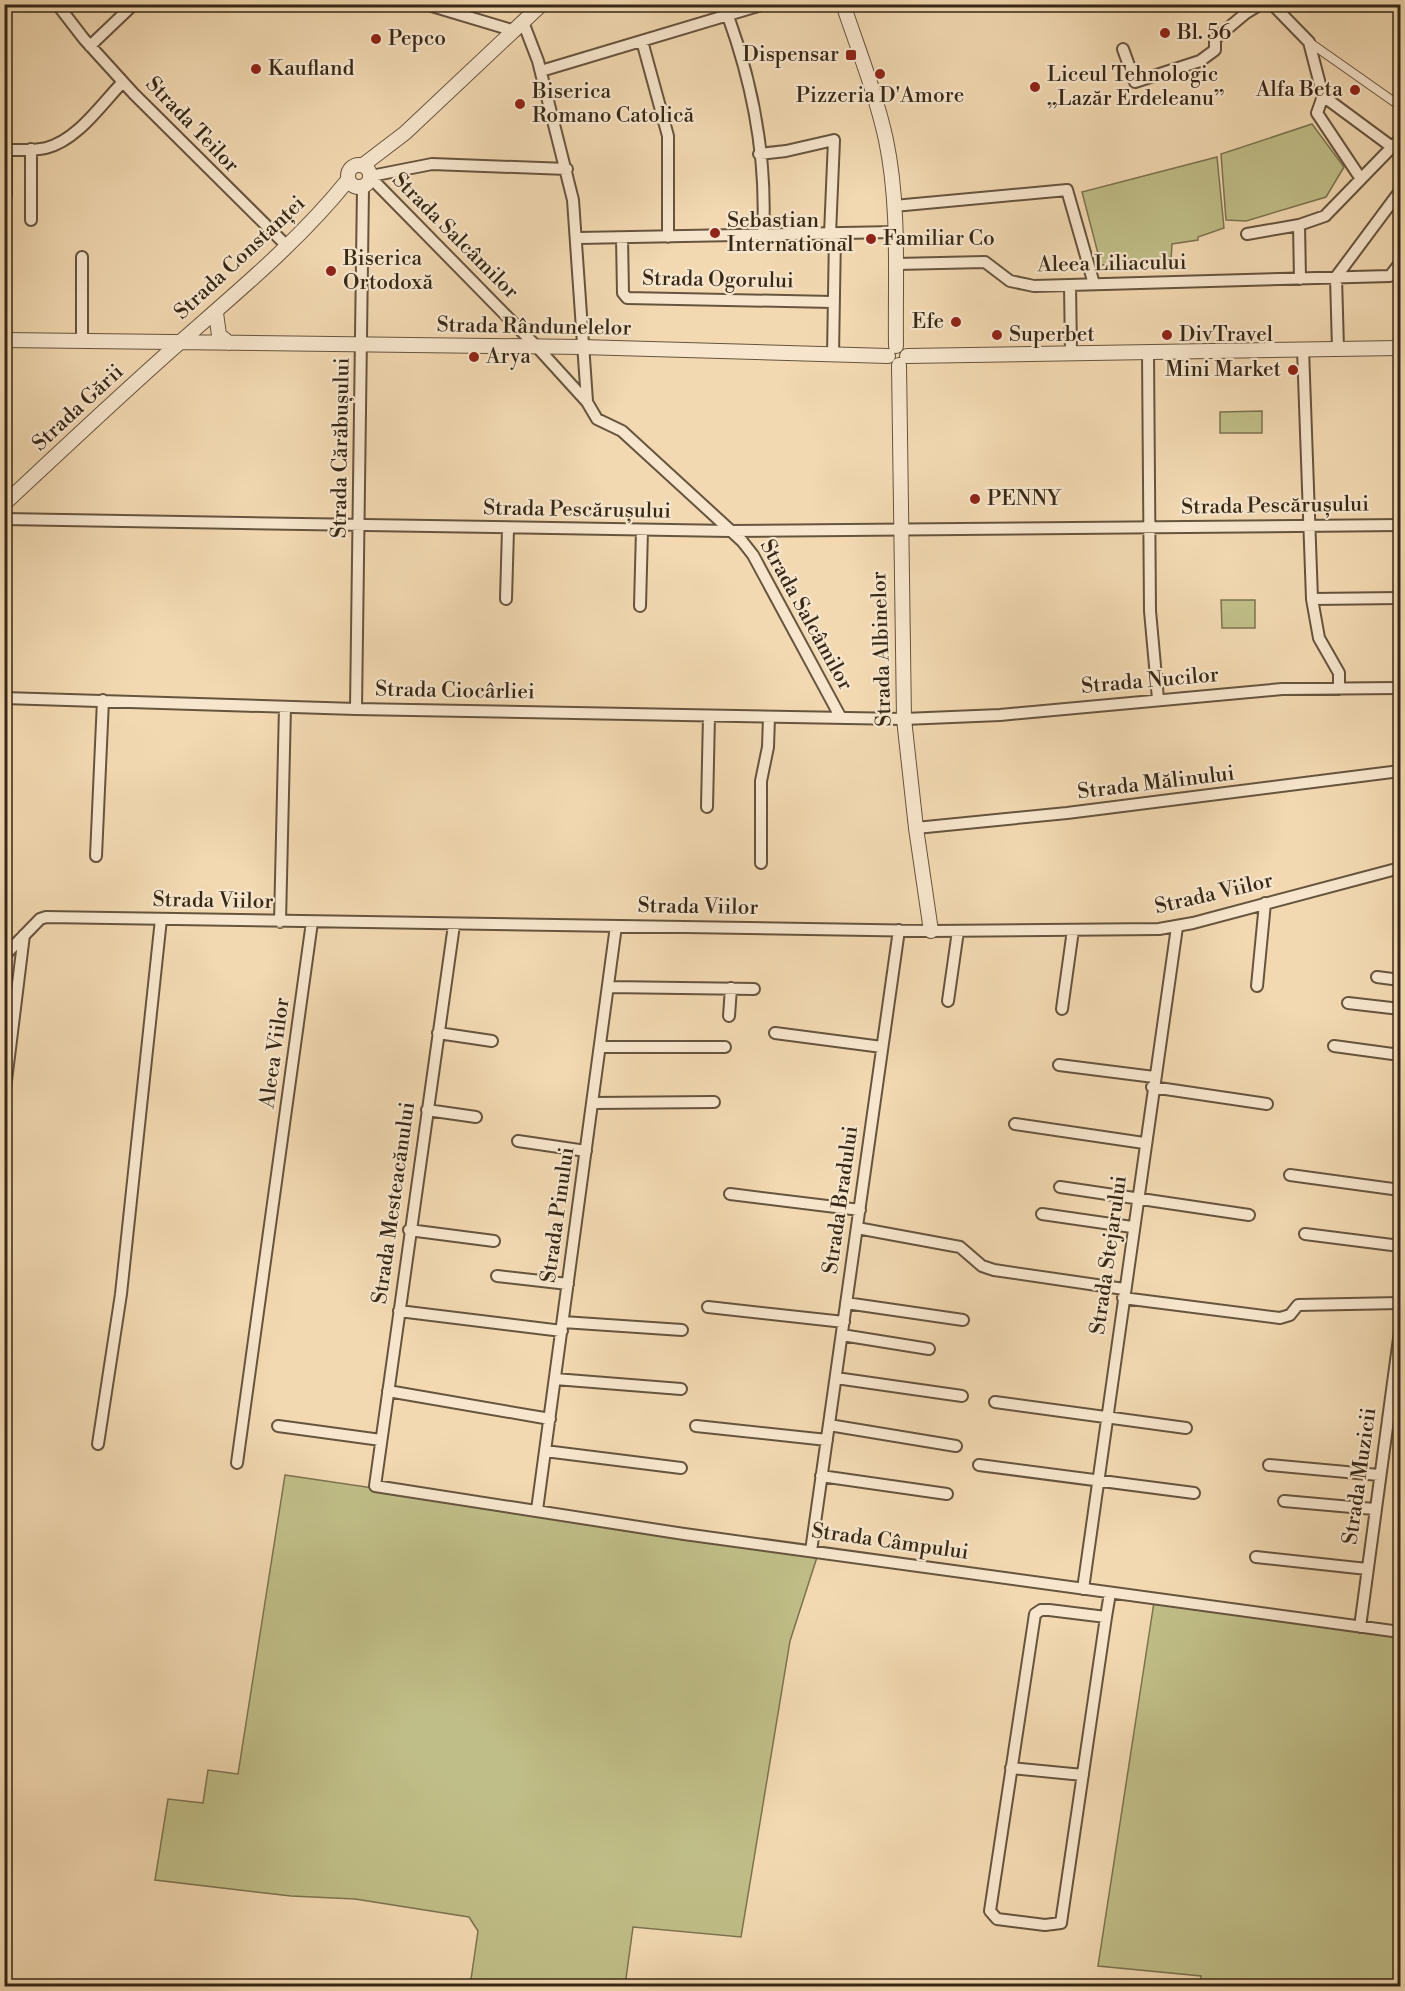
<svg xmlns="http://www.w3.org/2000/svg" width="1405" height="1991" font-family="'Libre Bodoni',serif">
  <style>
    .green { fill: #c0be88; stroke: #7c7350; stroke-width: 1.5 }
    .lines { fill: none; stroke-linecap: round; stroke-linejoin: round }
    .pedestrian-casing { stroke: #66543e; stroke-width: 10 }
    .minor-casing { stroke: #66543e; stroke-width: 14 }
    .tertiary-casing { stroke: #66543e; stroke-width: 16 }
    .pedestrian { stroke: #f7e6cd; stroke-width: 8 }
    .minor { stroke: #f7e6cd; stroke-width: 10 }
    .tertiary { stroke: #f7e6cd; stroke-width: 14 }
    .poi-dot { fill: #8f2418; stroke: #f7e6cd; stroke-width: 2 }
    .labels { text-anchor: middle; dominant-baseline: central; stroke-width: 4.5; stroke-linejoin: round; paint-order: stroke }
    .poi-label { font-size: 21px; fill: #372817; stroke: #f7e6cd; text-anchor: start }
    .street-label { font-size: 21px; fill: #372817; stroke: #f7e6cd }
  </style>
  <rect width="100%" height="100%" fill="#f2d9b2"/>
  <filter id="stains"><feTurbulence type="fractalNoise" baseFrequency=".00333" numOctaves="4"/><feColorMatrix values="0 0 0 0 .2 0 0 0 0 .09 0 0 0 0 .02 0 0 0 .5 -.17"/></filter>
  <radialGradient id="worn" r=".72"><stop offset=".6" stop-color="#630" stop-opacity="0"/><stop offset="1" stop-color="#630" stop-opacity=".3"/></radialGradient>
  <path class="green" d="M1312 124 1344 167 1326 197 1246 221 1226 220 1221 154Z
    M1217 157 1224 228 1198 237V240L1172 244 1171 260 1101 265 1082 192Z
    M1262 411V433H1220V412Z
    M1221 600H1255V628H1222Z
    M285 1475 818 1554 790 1641 741 1937 633 1927 625 1986H470L478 1931 469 1917 355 1899 291 1896 155 1880 168 1799 203 1803 208 1770 238 1774Z
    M1154 1602 1400 1637V1986H1200L1201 1976 1098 1966Z"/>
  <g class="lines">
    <defs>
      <path id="pedestrian" d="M1309 42 1400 106"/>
      <path id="minor" d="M57 4 84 39 134 94 286 245
        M425 4 515 31
        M1272 4 1309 42 1323 96 1392 147 1400 139
        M728 16C753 85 767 161 763 235
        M523 22 538 61 573 200 587 401
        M642 41 668 136V237
        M90 46 134 4
        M1123 49 1135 82 1200 61 1215 50V39L1246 13 1261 4
        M541 71 765 4
        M1323 96 1317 113 1361 179
        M31 149V220
        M4 150C18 150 33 151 46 148 78 140 102 103 123 82
        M6 150V195
        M759 154 786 151 834 140 830 234
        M371 176 432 164 567 169
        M371 178 537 347 587 402 597 419 622 431 742 541 753 555 841 718
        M894 206 1067 190 1094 284
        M1299 225 1300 279
        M1247 234 1299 225 1325 216 1392 147
        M578 238 895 232
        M622 238 623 293 627 298 833 302
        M82 257V341
        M896 264 985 262 1010 281 1034 286 1390 276 1400 263
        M1336 277 1400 191
        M1336 277 1338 349
        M1070 285 1071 353
        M1303 349 1312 599 1319 638 1339 673V689
        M1148 352 1150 611 1158 699
        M833 355 835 234
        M4 519 730 531 1400 525
        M506 599 508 529
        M1312 599 1400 598
        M640 606 642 530
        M4 698 356 709 904 719 1000 715 1282 689 1400 688
        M356 709 363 187
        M707 807 709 716
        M916 828 1067 813 1400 771
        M96 856 103 700
        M761 863V781L768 747 769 717
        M280 922 285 707
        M454 925 375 1486 684 1534 1400 1632
        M4 956 40 919 46 917 931 931 1159 929 1193 923 1400 868
        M1377 977 1400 980
        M1257 986 1265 903
        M609 987 754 989
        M948 1001 958 931
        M1348 1003 1400 1009
        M1062 1009 1073 930
        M729 1016 731 988
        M438 1033 492 1041
        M775 1033 882 1047
        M1334 1046 1400 1055
        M601 1047H725
        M1059 1065 1154 1077
        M1152 1087 1267 1104
        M4 1097 24 935
        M593 1103 714 1102
        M427 1110 476 1117
        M1015 1124 1144 1143
        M518 1141 586 1151
        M1290 1175 1400 1190
        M1060 1187 1249 1215
        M730 1194 860 1210
        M1042 1214 1132 1227
        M857 1228 960 1247 982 1266 994 1270 1124 1289
        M409 1230 494 1241
        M1305 1234 1400 1246
        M497 1276 568 1284
        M1123 1298 1280 1318 1290 1315 1298 1305 1400 1303
        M846 1303 963 1320
        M708 1307 844 1322
        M399 1311 562 1331
        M563 1322 682 1330
        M842 1335 929 1349
        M836 1378 962 1396
        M555 1379 681 1389
        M388 1391 550 1419
        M995 1402 1186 1428
        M829 1425 956 1446
        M278 1426 381 1440
        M696 1426 827 1440
        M98 1444 121 1294 161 919
        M545 1451 681 1468
        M237 1463 312 922
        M979 1465 1194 1493
        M1269 1465 1379 1475
        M821 1476 947 1494
        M1284 1501 1374 1509
        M537 1510 616 926
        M811 1551 899 930
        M1256 1557 1367 1569
        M1083 1589 1177 927
        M1106 1617 1061 1923 1045 1925 997 1919 990 1911 1035 1614 1041 1610H1049L1106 1617 1110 1593
        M1360 1627 1400 1331
        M1011 1768 1083 1775"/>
      <path id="tertiary" d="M843 4C858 49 876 94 886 140 900 207 895 278 896 346
        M348 176a11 11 0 1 1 22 0a11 11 0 1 1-22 0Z
        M363 165 405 133 542 4
        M216 313 219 335 229 343
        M4 340 581 347 888 356
        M907 356 1400 348
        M899 365 904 719 916 828 931 931
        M4 504C62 450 119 396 178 344 237 292 299 241 348 180"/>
    </defs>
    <use href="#pedestrian" class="pedestrian-casing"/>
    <use href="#minor" class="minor-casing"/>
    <use href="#tertiary" class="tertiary-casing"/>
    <use href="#pedestrian" class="pedestrian"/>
    <use href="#minor" class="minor"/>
    <use href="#tertiary" class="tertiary"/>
  </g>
  <g class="poi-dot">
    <circle cx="1165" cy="33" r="6"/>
    <circle cx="376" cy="39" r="6"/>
    <rect x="845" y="49" width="12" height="12" rx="3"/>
    <circle cx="256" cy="69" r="6"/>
    <circle cx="880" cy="74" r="6"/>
    <circle cx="1035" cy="87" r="6"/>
    <circle cx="1355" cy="90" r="6"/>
    <circle cx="520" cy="104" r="6"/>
    <circle cx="715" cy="233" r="6"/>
    <circle cx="871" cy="239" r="6"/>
    <circle cx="331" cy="271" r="6"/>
    <circle cx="956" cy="322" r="6"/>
    <circle cx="997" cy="335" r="6"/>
    <circle cx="1167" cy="335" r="6"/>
    <circle cx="474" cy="357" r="6"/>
    <circle cx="1293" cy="370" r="6"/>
    <circle cx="975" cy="499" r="6"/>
  </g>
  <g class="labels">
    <g class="poi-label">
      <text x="1177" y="33">Bl. 56</text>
      <text x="388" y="39">Pepco</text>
      <text x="839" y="55" text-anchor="end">Dispensar</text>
      <text x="268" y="69">Kaufland</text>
      <text x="1047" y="75">Liceul Tehnologic<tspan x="1047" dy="24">„Lazăr Erdeleanu”</tspan></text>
      <text x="1343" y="90" text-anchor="end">Alfa Beta</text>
      <text x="532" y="92">Biserica<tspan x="532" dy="24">Romano Catolică</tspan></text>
      <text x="880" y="96" text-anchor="middle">Pizzeria D'Amore</text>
      <text x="727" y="221">Sebastian<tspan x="727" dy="24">International</tspan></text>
      <text x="883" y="239">Familiar Co</text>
      <text x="343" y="259">Biserica<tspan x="343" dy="24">Ortodoxă</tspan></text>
      <text x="944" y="322" text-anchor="end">Efe</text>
      <text x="1009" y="335">Superbet</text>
      <text x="1179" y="335">DivTravel</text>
      <text x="486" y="357">Arya</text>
      <text x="1281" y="370" text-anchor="end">Mini Market</text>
      <text x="987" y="499">PENNY</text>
    </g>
    <g class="street-label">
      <text transform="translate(192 125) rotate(46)">Strada Teilor</text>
      <text transform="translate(455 236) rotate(45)">Strada Salcâmilor</text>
      <text transform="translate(240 258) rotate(-43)">Strada Constanței</text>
      <text transform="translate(1112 264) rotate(-1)">Aleea Liliacului</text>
      <text transform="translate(718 280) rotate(1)">Strada Ogorului</text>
      <text transform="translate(534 327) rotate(1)">Strada Rândunelelor</text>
      <text transform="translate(78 408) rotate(-43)">Strada Gării</text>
      <text transform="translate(341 448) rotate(-89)">Strada Cărăbușului</text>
      <text transform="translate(1275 506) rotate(-1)">Strada Pescărușului</text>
      <text transform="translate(577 510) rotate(1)">Strada Pescărușului</text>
      <text transform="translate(806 615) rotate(61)">Strada Salcâmilor</text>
      <text transform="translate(882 649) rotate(-92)">Strada Albinelor</text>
      <text transform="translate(1150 681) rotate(-5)">Strada Nucilor</text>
      <text transform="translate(455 691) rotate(1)">Strada Ciocârliei</text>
      <text transform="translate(1156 783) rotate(-7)">Strada Mălinului</text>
      <text transform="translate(1214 894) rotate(-13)">Strada Viilor</text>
      <text transform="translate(213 901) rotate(1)">Strada Viilor</text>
      <text transform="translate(698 907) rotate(1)">Strada Viilor</text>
      <text transform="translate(275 1053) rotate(-82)">Aleea Viilor</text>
      <text transform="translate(841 1200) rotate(-82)">Strada Bradului</text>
      <text transform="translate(394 1203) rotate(-82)">Strada Mesteacănului</text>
      <text transform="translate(558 1215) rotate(-82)">Strada Pinului</text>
      <text transform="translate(1109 1255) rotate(-82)">Strada Stejarului</text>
      <text transform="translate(1360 1476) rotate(-82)">Strada Muzicii</text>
      <text transform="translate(890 1542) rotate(8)">Strada Câmpului</text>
    </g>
  </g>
  <rect width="1405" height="1991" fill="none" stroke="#f2d9b2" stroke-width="24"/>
  <rect x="6" y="6" width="1393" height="1979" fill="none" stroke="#372817" stroke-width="3"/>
  <rect x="12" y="12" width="1381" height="1967" fill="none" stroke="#372817" stroke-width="1.5"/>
  <rect width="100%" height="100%" filter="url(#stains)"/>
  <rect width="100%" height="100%" fill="url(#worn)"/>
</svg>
